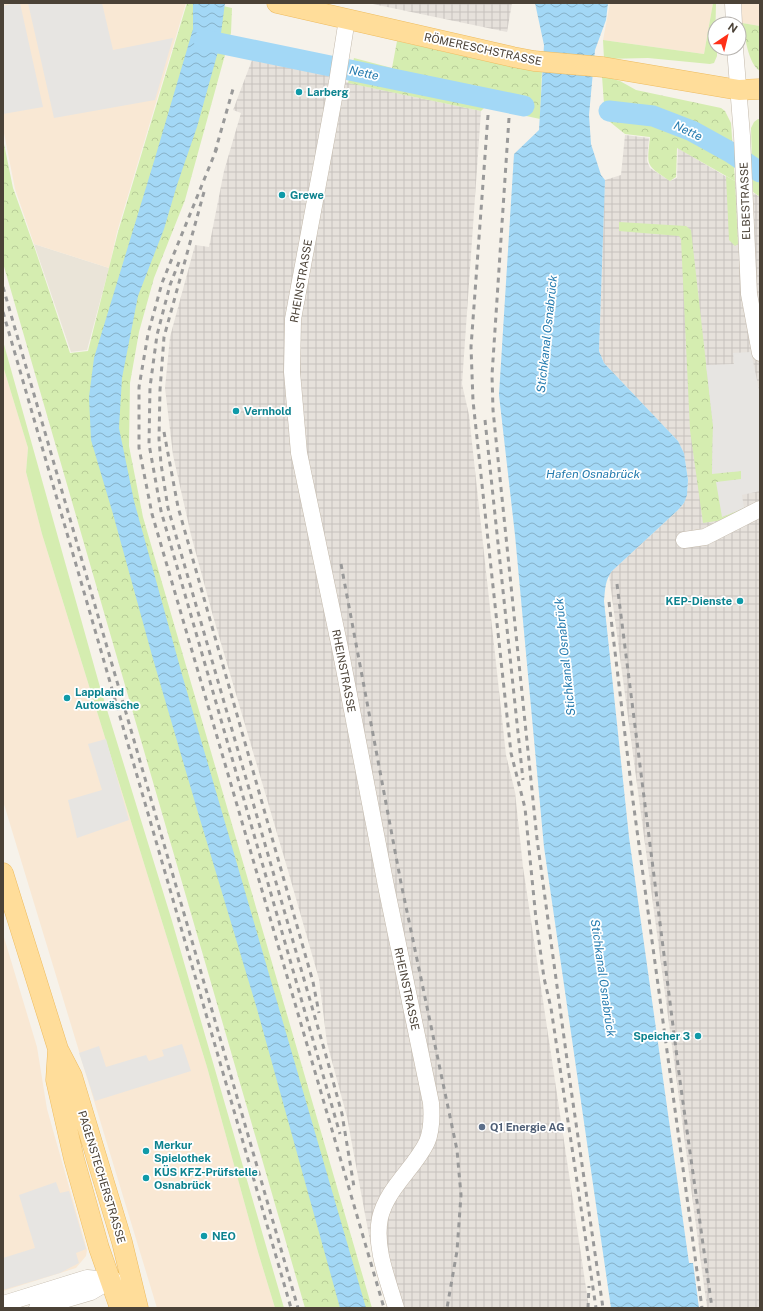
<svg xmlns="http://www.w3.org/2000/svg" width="763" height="1311" font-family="'Public Sans',sans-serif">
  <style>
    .residential { fill: #eae4d8 }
    .commercial { fill: #f9e8d4 }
    .industrial { fill: url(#industrial-grid) }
    .green { fill: #d5edb0 }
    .forest { fill: url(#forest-crowns) }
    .parking { fill: #e7e5e2 }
    .water { fill: url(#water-waves) }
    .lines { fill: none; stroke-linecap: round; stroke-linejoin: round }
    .river { stroke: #a3d8f6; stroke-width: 21 }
    .minor-casing { stroke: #c3b9ab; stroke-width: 17 }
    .major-casing { stroke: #eebc60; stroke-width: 21 }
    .minor { stroke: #fff; stroke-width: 16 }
    .major { stroke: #ffdd9a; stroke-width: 20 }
    .rail { stroke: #999; stroke-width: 3; stroke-dasharray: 5 5; stroke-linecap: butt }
    .culture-dot { fill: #0f9aa8; stroke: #fff; stroke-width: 1.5 }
    .service-dot { fill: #5c6f8a; stroke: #fff; stroke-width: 1.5 }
    .labels { text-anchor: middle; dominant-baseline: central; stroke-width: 3.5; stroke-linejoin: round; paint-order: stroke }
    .street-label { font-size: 11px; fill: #4b4237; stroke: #fff }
    .culture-label { font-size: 11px; font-weight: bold; fill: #0d838f; stroke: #fff; text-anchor: start }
    .service-label { font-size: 11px; font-weight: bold; fill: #4e5e75; stroke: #fff; text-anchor: start }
    .water-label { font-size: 12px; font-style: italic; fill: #247baf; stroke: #fff }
  </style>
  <defs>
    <pattern id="industrial-grid" width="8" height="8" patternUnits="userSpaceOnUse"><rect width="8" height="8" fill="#e6e1db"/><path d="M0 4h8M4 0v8" fill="none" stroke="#c7c2bd"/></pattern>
    <pattern id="forest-crowns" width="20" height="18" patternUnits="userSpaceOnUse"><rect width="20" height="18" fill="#d5edb0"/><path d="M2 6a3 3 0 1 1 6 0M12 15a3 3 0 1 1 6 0" fill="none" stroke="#b8cc98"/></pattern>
    <pattern id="water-waves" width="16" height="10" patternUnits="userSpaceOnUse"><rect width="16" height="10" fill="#a3d8f6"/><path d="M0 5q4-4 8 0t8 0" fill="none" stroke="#87b1c8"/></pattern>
  </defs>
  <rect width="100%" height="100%" fill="#f6f2ea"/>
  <path class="residential" d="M34 244 109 268 87 350 71 352Z"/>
  <path class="commercial" d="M3 3H186L117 232 109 268 34 244 15 189 3 128Z
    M610 3H713L704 54 603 40Z
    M742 3H760V26L742 23Z
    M3 366 28 448 26 472 42 534 207 1067 258 1252 275 1308H157L3 801Z
    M3 934 37 1047 47 1109 87 1250 86 1256 76 1268 3 1291Z"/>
  <path class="industrial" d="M368 3H512L507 32Z
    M252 60 325 75 349 83 481 111 462 384 469 415 506 755 515 792 523 867 589 1308H389L370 1241 347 1117 327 1043 319 979 289 874 213 616 191 535 173 455 165 388 170 337 195 245 209 247 224 171 241 113 233 110Z
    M625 135 649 138 647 161 650 168 670 181 677 178 678 148 760 197V1308H707L609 575 612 571 678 510 684 503 688 488V480L684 453 678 441 604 363 599 351 605 180 621 175Z"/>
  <path class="green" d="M713 3H716L715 48H717V56L714 63 710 64 648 58 604 59 603 40 704 54Z
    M758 119H760V197L753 192 751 128 754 122Z
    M726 176 735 181 738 244 735 246 729 240Z
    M3 341 100 687 172 921 284 1308H275L258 1252 207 1067 42 534 26 472 28 448 3 366Z"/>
  <path class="forest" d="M187 3H210L232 8 231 33 185 200 154 278 139 332 130 383 129 446 143 517 372 1308H305L3 263V139L13 188 35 249 70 353 88 351 118 232Z
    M742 23 760 26V71C748 64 745 35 742 23Z
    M397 41 513 67 542 70 540 119 485 107 481 111 348 83 354 58 392 68Z
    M602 76 620 81 636 90 721 108 725 111 731 123 735 181 677 148 676 177 670 181C645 164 647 167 650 137L625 134 605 118Z
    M619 222 686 226 691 230 713 425 712 473 741 471 742 479 722 517 744 508V511L723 520 703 523 690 430 681 239 679 236 619 231Z"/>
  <path class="parking" d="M15 3H20L43 107 3 114V6Z
    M28 3H102L113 50 173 38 155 100 54 118Z
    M751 352 760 394V491L742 495 744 508 722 517 716 482 741 479V471L712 474 713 425 706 365 734 364 733 353Z
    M106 739 129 820 77 838 68 800 102 790 88 744Z
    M182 1044 191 1071 95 1101 79 1053 99 1046 106 1067 146 1055 149 1061 164 1056 162 1050Z
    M56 1182 60 1193 69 1191 86 1249 76 1253 79 1263 60 1273 3 1290V1258L35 1248 19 1195Z"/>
  <path class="water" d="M193 3H225L219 48 197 127 177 185 164 229 138 296 122 378 119 428 134 501 183 678 366 1308H340L257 1009 199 816 153 659 113 514 91 440 89 397 94 358 155 158 193 29Z
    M535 3H608L606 20 595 50 589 115 591 144 601 175 605 180 599 351 604 363 678 441 684 453 688 480 687 495 684 503 678 510 612 571C605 580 605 590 604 601L629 837 689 1263H693L699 1308H611L544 847 515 535 499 395 514 154 539 130 544 45Z"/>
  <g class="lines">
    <path class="river" d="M204 40 524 106
      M609 111 653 116 692 131 730 152 760 172"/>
    <defs>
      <path id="minor" d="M733 3 734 24
        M347 19 337 82 293 319 292 372 299 453 340 648 386 886 431 1103C432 1116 432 1130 427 1142 414 1169 387 1188 380 1218 374 1248 388 1280 396 1308
        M735 48 742 136 749 294 760 353
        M684 540 705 537 760 509
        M3 1304 87 1278 110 1280
        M37 1308 91 1292 113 1279"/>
      <path id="major" d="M277 3 513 57 534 61 603 67 739 90 760 89
        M3 873 58 1049 72 1076 122 1242 138 1308
        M58 1049 56 1080 74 1159 99 1248 120 1308"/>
    </defs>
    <use href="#minor" class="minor-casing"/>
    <use href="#major" class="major-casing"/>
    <use href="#minor" class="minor"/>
    <use href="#major" class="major"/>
    <path class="rail" d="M488 115 471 347 473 401 511 753 525 808 536 919 544 978 551 1008 596 1308
      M509 118 492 375 493 410 537 839 571 1089 603 1308
      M217 148 162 283 148 334 139 387V448L152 514 384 1308
      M215 152 233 89
      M204 192 164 337 160 390 159 439 161 464 168 508 327 1059 342 1114 354 1187
      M179 262 170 285 157 335 150 387 149 444 161 511 340 1134
      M3 287 298 1308
      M3 312 291 1308
      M485 420 523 780
      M164 432 178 507 313 982 319 1013
      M341 564 401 883 457 1150 461 1195 457 1251 447 1308
      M617 584 680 1081 712 1308
      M609 602 633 801 702 1308
      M588 1308 589 1286"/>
  </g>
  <g class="culture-dot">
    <circle cx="299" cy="92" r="4"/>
    <circle cx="282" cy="195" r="4"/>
    <circle cx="236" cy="411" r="4"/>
    <circle cx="740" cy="601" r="4"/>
    <circle cx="67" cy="698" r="4"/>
    <circle cx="698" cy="1036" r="4"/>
    <circle cx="146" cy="1151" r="4"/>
    <circle cx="146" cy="1178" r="4"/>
    <circle cx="204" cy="1236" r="4"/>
  </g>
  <circle class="service-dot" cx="482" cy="1127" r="4"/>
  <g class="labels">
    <g class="street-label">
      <text transform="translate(483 49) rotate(12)">RÖMERESCHSTRASSE</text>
      <text transform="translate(745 201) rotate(-92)">ELBESTRASSE</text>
      <text transform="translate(301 281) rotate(-80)">RHEINSTRASSE</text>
      <text transform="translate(344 671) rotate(79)">RHEINSTRASSE</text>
      <text transform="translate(407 989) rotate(78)">RHEINSTRASSE</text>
      <text transform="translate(102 1177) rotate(73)">PAGENSTECHERSTRASSE</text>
    </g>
    <g class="culture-label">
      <text x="307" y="92">Larberg</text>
      <text x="290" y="195">Grewe</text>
      <text x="244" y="411">Vernhold</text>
      <text x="732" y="601" text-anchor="end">KEP-Dienste</text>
      <text x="75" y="692">Lappland<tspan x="75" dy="13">Autowäsche</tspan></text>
      <text x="690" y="1036" text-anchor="end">Speicher 3</text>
      <text x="154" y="1145">Merkur<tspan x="154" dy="13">Spielothek</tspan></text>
      <text x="154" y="1172">KÜS KFZ-Prüfstelle<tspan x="154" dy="13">Osnabrück</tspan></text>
      <text x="212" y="1236">NEO</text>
    </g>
    <g class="service-label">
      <text x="490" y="1127">Q1 Energie AG</text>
    </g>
    <g class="water-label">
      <text transform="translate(364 73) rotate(12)">Nette</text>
      <text transform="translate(688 131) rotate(25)">Nette</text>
      <text transform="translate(547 334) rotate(-84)">Stichkanal Osnabrück</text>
      <text x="593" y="474">Hafen Osnabrück</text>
      <text transform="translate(565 657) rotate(-96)">Stichkanal Osnabrück</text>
      <text transform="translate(603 978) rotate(82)">Stichkanal Osnabrück</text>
    </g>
  </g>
  <rect width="763" height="1311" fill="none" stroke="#4b4237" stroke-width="8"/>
  <g transform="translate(727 36) rotate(35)"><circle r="19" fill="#ffffff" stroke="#b7b3af"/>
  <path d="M0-3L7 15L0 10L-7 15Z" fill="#ff3018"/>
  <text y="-6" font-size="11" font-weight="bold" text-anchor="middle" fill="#4b4237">N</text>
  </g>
</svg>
